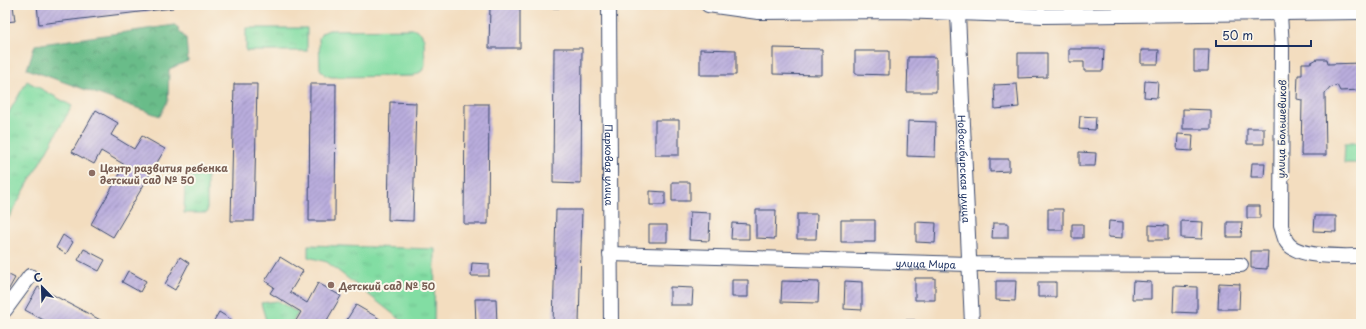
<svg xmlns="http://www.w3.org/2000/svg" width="1366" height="329" font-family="'Playpen Sans',sans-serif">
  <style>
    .grass { fill: url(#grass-tufts); stroke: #4e8680 }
    .forest { fill: url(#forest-crowns); stroke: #427674 }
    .pitch { fill: #82dda3; stroke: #4e8680 }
    .building { fill: url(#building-hatch) }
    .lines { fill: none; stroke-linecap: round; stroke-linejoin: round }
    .minor-casing { stroke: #3b496d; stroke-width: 16 }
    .minor { stroke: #fff; stroke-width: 14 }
    .education-dot { fill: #8d6e63; stroke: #fbf7ec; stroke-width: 1.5 }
    .labels { text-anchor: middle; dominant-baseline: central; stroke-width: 4; stroke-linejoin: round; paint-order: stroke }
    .street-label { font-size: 10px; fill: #1b2f5e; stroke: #fbf7ec }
    .education-label { font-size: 10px; font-weight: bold; fill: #785e54; stroke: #fbf7ec; text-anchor: start }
  </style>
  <defs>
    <pattern id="grass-tufts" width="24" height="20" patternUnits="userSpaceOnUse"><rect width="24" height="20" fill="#82dda3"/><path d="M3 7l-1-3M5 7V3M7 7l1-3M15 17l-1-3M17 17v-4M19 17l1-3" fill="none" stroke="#70be8f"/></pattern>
    <pattern id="forest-crowns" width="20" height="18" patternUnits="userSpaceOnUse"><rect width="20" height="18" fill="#69bc89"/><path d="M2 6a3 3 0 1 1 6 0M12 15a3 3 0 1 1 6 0" fill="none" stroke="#569973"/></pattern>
    <pattern id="building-hatch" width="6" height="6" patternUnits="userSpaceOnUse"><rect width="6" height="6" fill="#baaddd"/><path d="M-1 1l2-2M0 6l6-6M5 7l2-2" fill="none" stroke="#968db6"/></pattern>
  </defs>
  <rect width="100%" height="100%" fill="#fbf7ec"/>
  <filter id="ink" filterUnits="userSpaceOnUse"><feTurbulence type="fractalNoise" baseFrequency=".025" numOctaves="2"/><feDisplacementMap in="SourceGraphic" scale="8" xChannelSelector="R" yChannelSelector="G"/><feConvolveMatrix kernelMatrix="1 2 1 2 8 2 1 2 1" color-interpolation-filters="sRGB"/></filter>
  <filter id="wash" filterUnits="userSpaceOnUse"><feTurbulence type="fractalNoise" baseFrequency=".012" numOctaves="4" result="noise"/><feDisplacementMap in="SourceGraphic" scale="16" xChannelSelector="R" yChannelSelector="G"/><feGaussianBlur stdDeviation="0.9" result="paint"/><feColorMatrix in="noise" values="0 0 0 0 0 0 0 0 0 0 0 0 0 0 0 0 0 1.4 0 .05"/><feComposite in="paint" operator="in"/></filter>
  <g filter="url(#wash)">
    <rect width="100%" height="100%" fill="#f3ddbf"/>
    <path class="grass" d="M246 28H307V51H246Z
      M27 81 72 106 8 219 5 218V119Z
      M1345 143H1361V163H1344Z
      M185 176H207V213H184Z
      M308 245 435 249 434 324H406L327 262 308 257Z
      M278 301 298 313 291 324H267L261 303Z"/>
    <path class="forest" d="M175 25 186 39 188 61 169 69 168 100 160 116 27 69 35 45Z"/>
    <path class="pitch" d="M415 29 421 33 424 39 425 65 422 71 413 76 331 77 325 75 320 69 319 38 322 33 329 30Z"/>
    <g id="blocks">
      <path class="building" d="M5 5H13L15 21 5 22Z
        M37 5H172L173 8 39 24Z
        M521 5H559V8L520 7V48H489L490 7H520Z
        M554 48H582L581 184 553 183Z
        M773 48 822 49V75L773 74Z
        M700 49 736 50V75H700Z
        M1069 49H1104L1103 71H1084V62H1069Z
        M1141 50H1159L1158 64H1141Z
        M1194 50H1209L1208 71H1194Z
        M855 51H889V75L855 74Z
        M1018 53H1047V77L1018 78Z
        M908 57H936V92H907Z
        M1317 59H1327L1328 64 1361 63V90L1340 91 1337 85 1330 88 1325 94 1326 155H1301L1302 100 1297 99 1298 75H1302V63H1310Z
        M1145 81 1158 82 1157 98 1144 97Z
        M234 84H257L254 221H231Z
        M310 84H336L335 221H309Z
        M1017 84 1019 107 995 109 994 85Z
        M390 102 416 103 413 221 388 220Z
        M465 104H489L488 224H464Z
        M1183 109 1211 110V129H1183Z
        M96 110 118 123 111 135 134 149 142 136 165 149 113 237 91 224 125 165 101 151 94 164 72 152Z
        M1080 116 1096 117 1095 130 1079 129Z
        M655 120H679V155H655Z
        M908 121 936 122 935 157 907 156Z
        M1247 128H1264V144H1247Z
        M1178 134 1193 135 1192 151 1177 150Z
        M1079 152 1096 153 1095 166H1079Z
        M990 159H1009V171L990 172Z
        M1252 163H1265L1264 177H1251Z
        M672 182H690V201H672Z
        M650 191 665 192V205H650Z
        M1247 206H1260V218H1247Z
        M1048 209H1063V230H1048Z
        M556 210H582L579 324H553Z
        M756 210H776L775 239 756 238Z
        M690 212 710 213 709 241 689 240Z
        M797 214H817L816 239H797Z
        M1315 216H1336V232L1314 231Z
        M841 220H875V242H841Z
        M1109 221 1123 222V238L1108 237Z
        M1181 221 1203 222 1202 239 1181 238Z
        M916 222 936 223 935 243 916 242Z
        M1227 222H1242L1241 237H1227Z
        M732 223 749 224V239H731Z
        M993 223H1008V238H992Z
        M1072 224H1083V238H1072Z
        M649 225H667V242H649Z
        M1149 225 1168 226V240H1149Z
        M63 235 73 242 66 254 56 248Z
        M84 249 105 260 99 271 78 260Z
        M1251 251H1268L1267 269 1251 268Z
        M180 257 189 263 175 290 165 284Z
        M280 257 303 271 290 292 307 303 318 283 341 296 327 320 333 324H294L301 312 270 293 274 287 265 281Z
        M472 263 489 264V276H471Z
        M128 271 146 281 140 292 122 282Z
        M5 273 15 278 5 296Z
        M915 278H935V300H915Z
        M732 280H748V297H732Z
        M782 281 819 282 818 303 781 302Z
        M845 281 862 282V310L844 309Z
        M996 281H1016L1015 301 996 300Z
        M1133 281 1151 282V299H1132Z
        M1038 282H1056V297H1038Z
        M1219 283 1240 284 1239 309H1218Z
        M1174 286 1197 287V313L1173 312Z
        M38 287 108 324H51L25 310Z
        M670 287 693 288 692 305H670Z
        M475 299H496L497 324H476Z
        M356 305 380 319 377 324H344Z
        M219 312 232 320 229 324H212Z
        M893 320H915V324H893Z"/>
    </g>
  </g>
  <g filter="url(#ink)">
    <use href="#blocks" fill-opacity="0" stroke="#3b496d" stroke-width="1"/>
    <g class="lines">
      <defs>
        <g id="minor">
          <path id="s1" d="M609 5 611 324"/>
          <path d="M708 5 758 12 898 11 1044 16 1361 12"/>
          <path id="s2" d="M958 14 972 324"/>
          <path d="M1280 14 1282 48 1281 226C1283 231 1284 237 1286 241 1296 259 1343 256 1361 256"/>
          <path id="s3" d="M610 254 969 264 1241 265"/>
          <path d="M5 310 30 276"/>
        </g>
      </defs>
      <use href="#minor" class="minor-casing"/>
      <use href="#minor" class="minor"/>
    </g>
  </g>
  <g class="education-dot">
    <circle cx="92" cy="173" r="4"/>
    <circle cx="331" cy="285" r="4"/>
  </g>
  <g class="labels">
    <g class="street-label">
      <text transform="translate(1281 129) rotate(-89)">улица Большевиков</text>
      <text stroke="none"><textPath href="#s1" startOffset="160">Парковая улица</textPath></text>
      <text stroke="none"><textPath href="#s2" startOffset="155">Новосибирская улица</textPath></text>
      <text stroke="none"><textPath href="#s3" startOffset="316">улица Мира</textPath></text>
    </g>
    <g class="education-label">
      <text x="100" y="167">Центр развития ребенка<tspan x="100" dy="12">детский сад № 50</tspan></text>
      <text x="339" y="285">Детский сад № 50</text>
    </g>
  </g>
  <rect width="1366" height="329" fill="none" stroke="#fbf7ec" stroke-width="20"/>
  <g transform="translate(42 287) rotate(337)" stroke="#fbf7ec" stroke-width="3" paint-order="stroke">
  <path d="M0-3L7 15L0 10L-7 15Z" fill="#1b2f5e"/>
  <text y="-6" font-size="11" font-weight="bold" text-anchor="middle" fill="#1b2f5e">С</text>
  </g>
  <path d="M1216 40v6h95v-6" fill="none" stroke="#1b2f5e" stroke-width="2"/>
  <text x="1222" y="40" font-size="12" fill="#1b2f5e" stroke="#fbf7ec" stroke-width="3" paint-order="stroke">50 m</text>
</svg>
